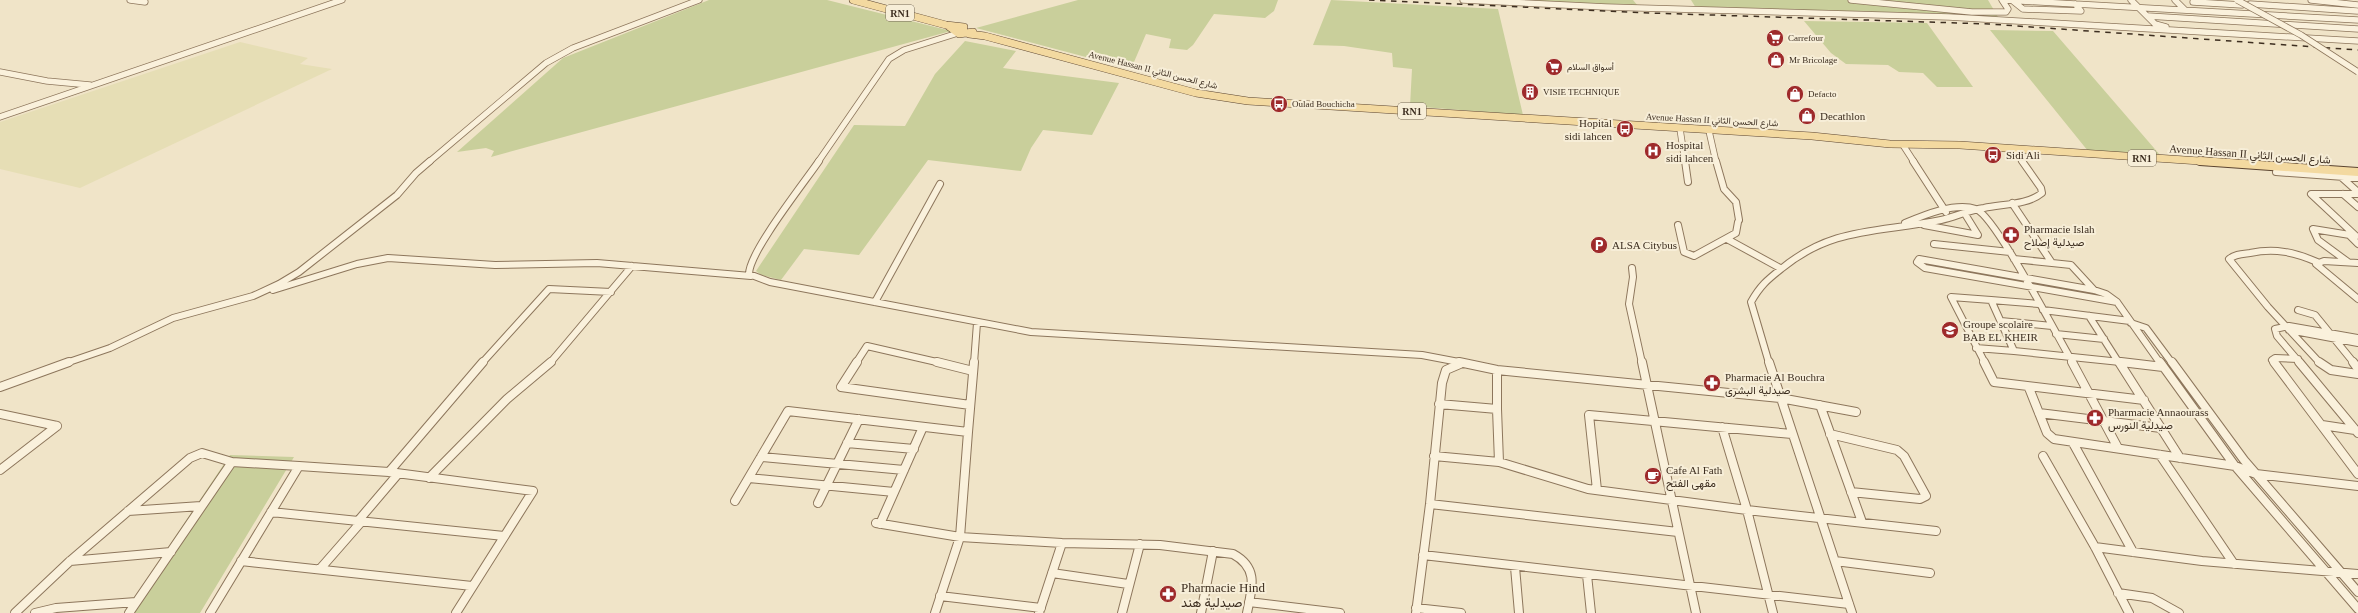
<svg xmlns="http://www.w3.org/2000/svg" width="2358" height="613" font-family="'Times New Roman',Vazirmatn,serif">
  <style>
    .farmland { fill: #e6deb5 }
    .green { fill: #c9cf9b }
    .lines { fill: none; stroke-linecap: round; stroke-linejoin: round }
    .minor-far2-casing { stroke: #8d765c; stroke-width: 7 }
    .minor-far1-casing { stroke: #8d765c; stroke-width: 8 }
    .minor-casing { stroke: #8d765c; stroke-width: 10 }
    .major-far1-casing { stroke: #5b4430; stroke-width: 8 }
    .major-casing { stroke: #5b4430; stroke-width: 10 }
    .minor-far2 { stroke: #faf1dc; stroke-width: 5.5 }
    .minor-far1 { stroke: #faf1dc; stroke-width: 6 }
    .minor { stroke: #faf1dc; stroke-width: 8 }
    .major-far1 { stroke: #f3d9a0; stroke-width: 7 }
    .major { stroke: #f3d9a0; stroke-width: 8 }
    .rail { stroke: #3d2e20; stroke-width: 1.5; stroke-dasharray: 5.5 5.5; stroke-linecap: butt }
    .minor-bridge-casing { stroke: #8d765c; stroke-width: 7; stroke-linecap: butt }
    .minor-bridge { stroke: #faf1dc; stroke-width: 5.5 }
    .labels { text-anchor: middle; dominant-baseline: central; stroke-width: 4; stroke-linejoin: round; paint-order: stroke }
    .far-poi-label { font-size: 9px; fill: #3d2e20; stroke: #f7eed8; text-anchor: start }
    .far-street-label { font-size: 9px; fill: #3d2e20; stroke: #f7eed8 }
    .shield { fill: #f7eed8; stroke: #756857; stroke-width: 1 }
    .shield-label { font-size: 10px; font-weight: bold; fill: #3d2e20 }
    .poi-label { font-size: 11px; fill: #3d2e20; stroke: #f7eed8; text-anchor: start }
    .street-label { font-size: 11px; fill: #3d2e20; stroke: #f7eed8 }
    .near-poi-label { font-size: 13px; fill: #3d2e20; stroke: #f7eed8; text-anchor: start }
  </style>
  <rect width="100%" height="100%" fill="#f0e4c8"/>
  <path class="farmland" d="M240 42 308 58 300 64 332 69 80 188 0 169V122Z"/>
  <path class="green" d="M709 0H827L951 31 491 157 494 151 486 148 457 152 563 58Z
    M1078 0H1278L1274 11 1265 18 1214 14 1193 45 1187 50 1169 48 1171 39 1146 34 1131 69 976 28Z
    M1331 0 1498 9 1523 115 1410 106 1412 69 1393 67 1392 53 1344 46 1313 45Z
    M1501 0H1633L1638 6Z
    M1691 0H1988L1998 17 1696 8Z
    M1804 21 1927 23 1973 87H1937L1923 73 1899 72 1888 65 1846 64 1831 53Z
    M1990 30 2053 31 2160 155 2088 151Z
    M965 41 1016 51 1003 68 1119 83 1092 135 1043 130 1031 148 1021 171 928 160 859 255 804 249 781 280 761 275 756 271 854 125 905 126 935 74Z
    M230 455 294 457 200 613H124Z"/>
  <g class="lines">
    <defs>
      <path id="minor-far2" d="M130 0 145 2
        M1463 0 1606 7 1949 17 2358 41
        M1851 0 1972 12H2006L2008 9 2002 0
        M2004 0 2358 20
        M2131 0 2155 24 2166 27
        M2175 0 2185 10
        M2311 0 2358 5
        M2013 1 2023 9 2081 11 2075 4
        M2193 2 2242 5
        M2250 4 2357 11
        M2148 16 2358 29
        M0 72 47 81 90 85
        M0 117 342 0
        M1680 129 1685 162
        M1709 131 1716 162
        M1903 145 1914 162
        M2013 149 2023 162
        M429 162 546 63 573 48 699 0
        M818 162 889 59 904 50 958 33"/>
      <path id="minor-far1" d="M819 161C804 183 749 252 749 274L770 282 1031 332 1422 355 1464 363
        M1685 161 1688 182
        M1716 161 1724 189 1736 202 1739 220
        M1913 161 1946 212
        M2276 172 2358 178
        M2340 176 2358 192
        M2343 194 2358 207
        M2012 203 2052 263 2014 259
        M1905 223C1924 215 1955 202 1976 209 1996 217 2058 338 2073 363
        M1678 225 1684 252 1694 256 1736 233 1738 222
        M1924 225 1978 235 1965 214
        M2349 235 2358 244
        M2356 236 2311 194H2358
        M1727 239 1780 268
        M1934 244 2010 252
        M1919 259 2094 290 2106 294 2117 302 1925 268 1917 262Z
        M2317 262C2294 252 2275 248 2250 253 2242 254 2235 254 2229 259L2268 307 2320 363
        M2348 262 2318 240 2313 229 2356 236
        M2052 263 2071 265 2094 290
        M2358 263 2324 261 2316 264 2358 299
        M1632 268 1633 277 1629 304 1642 363
        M273 290 357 264 388 258 495 265 597 263 751 276
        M875 302 940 184
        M2117 302 2160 363
        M2039 304 1991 300 2014 351 2130 363
        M2043 310 2130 321
        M2298 310 2315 315 2354 363
        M2089 316 2119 363
        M2001 321 2052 326
        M2131 323 2146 328 2172 363
        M2289 330 2358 343
        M2056 334 2104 339
        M1976 348 2014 351
        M66 363 110 348 173 318 253 296 279 284 299 272 397 195 416 173 430 161
        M482 363 549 289 611 292
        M550 363 632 266
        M856 363 867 346 941 363
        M974 363 977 323
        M1769 363 1751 302C1760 286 1767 280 1781 269 1833 226 1879 233 1941 220 1955 217 1969 210 1984 208 2002 204 2028 205 2042 193L2041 188 2022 161
        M1985 363 1951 297 1991 300
        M2275 363 2272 360 2275 358 2298 359
        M2300 363 2277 336 2275 329 2289 326 2358 338"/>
      <path id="minor" d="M857 362 841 387 970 405
        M937 362 973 371
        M1459 362 1497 370 1780 398 1856 412
        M1642 362 1696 613
        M1769 362 1852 613
        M1984 362 1994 382 2144 400
        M2072 362 2118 448
        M2119 362 2180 458
        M2121 362 2163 367
        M2160 362 2235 466 2358 609
        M2172 362 2244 460 2358 592
        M2274 362 2358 474
        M2299 362 2358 433
        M2319 362 2331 370 2358 374
        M2353 362 2358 369
        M1497 370V409
        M0 387 69 362
        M2029 388 2047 433 2054 439 2235 466 2256 474 2358 486
        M1439 404 1497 409 1499 462
        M1820 405 1862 522
        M2039 413 2161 428
        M0 414 57 426
        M2322 425 2355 430
        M1722 427 1747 510 1773 613
        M968 432 974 362
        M1830 434 1897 450 1904 456 1926 496 1920 499 1851 492
        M847 443 914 449
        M2073 443 2133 552
        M2160 455 2234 564
        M1434 456 1499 462 1588 489 1747 510 1936 531
        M2043 456 2095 547 2129 613
        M761 457 904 470
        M0 470 57 426
        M389 472 483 362
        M429 478 507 399 551 362
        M749 478 894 492
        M1597 490 1589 415 1792 434
        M735 501 788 411 968 432 960 537 935 613
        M818 503 859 419
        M1430 504 1678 532
        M128 511 201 506
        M271 512 504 536
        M358 521 398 474
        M876 523 960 537 1062 543 1160 545 1233 554C1259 568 1252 588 1247 613
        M880 524 923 427
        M2095 547 2202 561 2358 574
        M1423 555 1849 604
        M70 561 171 552
        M241 561 472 586
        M1835 561 1930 573
        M1515 567 1519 613
        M320 569 362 521
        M1052 573 1128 584
        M1587 575 1591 613
        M2118 593 2152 598 2179 613
        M940 596 1041 608
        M1249 602 1340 613
        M1416 608 1461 613
        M15 613 70 561 190 458 202 453 232 462
        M35 613 56 608 136 602
        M129 613 232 462 299 466
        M210 613 299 466 389 472 533 491 456 613
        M1039 613 1062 543
        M1122 613 1140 544
        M1201 613 1213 551
        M1416 613 1430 504 1442 383 1446 370 1460 364"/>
      <path id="major-far1" d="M853 0 946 25 964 27
        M948 26 959 34 973 32
        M969 34 985 36 1196 93 1248 101 1812 136 1890 144 1960 145 2215 162"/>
      <path id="major" d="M2200 161 2358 172"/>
    </defs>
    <use href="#minor-far2" class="minor-far2-casing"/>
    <use href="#minor-far1" class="minor-far1-casing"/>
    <use href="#minor" class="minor-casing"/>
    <use href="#major-far1" class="major-far1-casing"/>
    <use href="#major" class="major-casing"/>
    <use href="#minor-far2" class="minor-far2"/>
    <use href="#minor-far1" class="minor-far1"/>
    <use href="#minor" class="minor"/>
    <use href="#major-far1" class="major-far1"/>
    <use href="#major" class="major"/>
    <path class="rail" d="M1369 0 1650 13 1989 24 2358 50"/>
    <defs>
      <path id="minor-bridge" d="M2237 0 2301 35 2358 72"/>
    </defs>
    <use href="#minor-bridge" class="minor-bridge-casing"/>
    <use href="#minor-bridge" class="minor-bridge"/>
  </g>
  <defs>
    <symbol id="supermarket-disc" viewBox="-11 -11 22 22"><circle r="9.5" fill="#9e2a2b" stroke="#f7eed8"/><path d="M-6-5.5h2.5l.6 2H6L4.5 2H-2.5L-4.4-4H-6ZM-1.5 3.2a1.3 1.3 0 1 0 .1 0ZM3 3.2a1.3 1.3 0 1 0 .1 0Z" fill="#fff"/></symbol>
    <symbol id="shop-disc" viewBox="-11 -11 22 22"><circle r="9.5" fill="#9e2a2b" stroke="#f7eed8"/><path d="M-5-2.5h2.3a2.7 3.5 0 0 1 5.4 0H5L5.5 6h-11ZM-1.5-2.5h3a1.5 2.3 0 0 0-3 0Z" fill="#fff"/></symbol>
    <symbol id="building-disc" viewBox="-11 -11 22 22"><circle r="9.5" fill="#9e2a2b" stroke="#f7eed8"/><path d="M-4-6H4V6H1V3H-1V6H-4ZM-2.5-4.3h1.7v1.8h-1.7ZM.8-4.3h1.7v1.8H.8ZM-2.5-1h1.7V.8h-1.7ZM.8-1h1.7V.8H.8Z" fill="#fff"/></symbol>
    <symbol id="bus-disc" viewBox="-11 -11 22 22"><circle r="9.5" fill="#9e2a2b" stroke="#f7eed8"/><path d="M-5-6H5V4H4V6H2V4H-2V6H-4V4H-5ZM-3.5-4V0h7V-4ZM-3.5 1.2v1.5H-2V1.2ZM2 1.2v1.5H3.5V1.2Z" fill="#fff"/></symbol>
    <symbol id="hospital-disc" viewBox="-11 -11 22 22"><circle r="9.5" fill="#9e2a2b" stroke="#f7eed8"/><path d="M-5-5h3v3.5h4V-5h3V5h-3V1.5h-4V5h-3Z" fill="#fff"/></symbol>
    <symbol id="pharmacy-disc" viewBox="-11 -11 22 22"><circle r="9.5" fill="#9e2a2b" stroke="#f7eed8"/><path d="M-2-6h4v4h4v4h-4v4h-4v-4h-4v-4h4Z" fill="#fff"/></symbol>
    <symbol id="parking-disc" viewBox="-11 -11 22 22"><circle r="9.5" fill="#9e2a2b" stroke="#f7eed8"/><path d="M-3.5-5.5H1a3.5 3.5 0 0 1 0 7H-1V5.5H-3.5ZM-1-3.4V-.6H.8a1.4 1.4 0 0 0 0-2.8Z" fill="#fff"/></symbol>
    <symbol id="school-disc" viewBox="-11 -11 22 22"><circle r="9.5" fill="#9e2a2b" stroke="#f7eed8"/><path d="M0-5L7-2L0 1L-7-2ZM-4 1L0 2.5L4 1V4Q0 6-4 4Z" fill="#fff"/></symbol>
    <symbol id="cafe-disc" viewBox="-11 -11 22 22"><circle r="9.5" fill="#9e2a2b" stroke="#f7eed8"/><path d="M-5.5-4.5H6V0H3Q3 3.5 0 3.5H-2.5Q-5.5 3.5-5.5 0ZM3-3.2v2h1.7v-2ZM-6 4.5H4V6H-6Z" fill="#fff"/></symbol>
  </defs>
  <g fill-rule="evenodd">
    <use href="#supermarket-disc" x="1765" y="28" width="20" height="20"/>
    <use href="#shop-disc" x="1766" y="50" width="20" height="20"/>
    <use href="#supermarket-disc" x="1544" y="57" width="20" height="20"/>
    <use href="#building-disc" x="1520" y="82" width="20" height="20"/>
    <use href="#shop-disc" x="1785" y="84" width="20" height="20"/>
    <use href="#bus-disc" x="1269" y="94" width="20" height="20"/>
    <use href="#shop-disc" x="1797" y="106" width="20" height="20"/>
    <use href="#bus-disc" x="1615" y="119" width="20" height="20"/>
    <use href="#hospital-disc" x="1643" y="141" width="20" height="20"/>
    <use href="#bus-disc" x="1983" y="145" width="20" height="20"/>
    <use href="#pharmacy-disc" x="2001" y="225" width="20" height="20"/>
    <use href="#parking-disc" x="1589" y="235" width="20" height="20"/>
    <use href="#school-disc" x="1940" y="320" width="20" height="20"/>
    <use href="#pharmacy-disc" x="1702" y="373" width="20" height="20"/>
    <use href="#pharmacy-disc" x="2085" y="408" width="20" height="20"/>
    <use href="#cafe-disc" x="1643" y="466" width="20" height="20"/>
    <use href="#pharmacy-disc" x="1158" y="584" width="20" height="20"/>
  </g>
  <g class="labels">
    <g class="far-poi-label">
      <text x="1788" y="38">Carrefour</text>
      <text x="1789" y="60">Mr Bricolage</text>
      <text x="1567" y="67">أسواق السلام</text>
      <text x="1543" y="92">VISIE TECHNIQUE</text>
      <text x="1808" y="94">Defacto</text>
      <text x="1292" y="104">Oulad Bouchicha</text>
    </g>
    <g class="far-street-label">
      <text transform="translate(1153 70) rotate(14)">Avenue Hassan II شارع الحسن الثاني</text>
      <text transform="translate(1712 120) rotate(3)">Avenue Hassan II شارع الحسن الثاني</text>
    </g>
    <g class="shield">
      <rect x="886" y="5" width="28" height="16" rx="3"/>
      <rect x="1398" y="103" width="28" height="16" rx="3"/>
      <rect x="2128" y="150" width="28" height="16" rx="3"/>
    </g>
    <g class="shield-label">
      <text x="900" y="13">RN1</text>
      <text x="1412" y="111">RN1</text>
      <text x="2142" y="158">RN1</text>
    </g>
    <g class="poi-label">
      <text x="1820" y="116">Decathlon</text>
      <text x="1612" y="123" text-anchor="end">Hopital<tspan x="1612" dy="13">sidi lahcen</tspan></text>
      <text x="1666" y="145">Hospital<tspan x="1666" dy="13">sidi lahcen</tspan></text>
      <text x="2006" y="155">Sidi Ali</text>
      <text x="2024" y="229">Pharmacie Islah<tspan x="2024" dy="13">صيدلية إصلاح</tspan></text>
      <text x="1612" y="245">ALSA Citybus</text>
      <text x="1963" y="324">Groupe scolaire<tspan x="1963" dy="13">BAB EL KHEIR</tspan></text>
      <text x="1725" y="377">Pharmacie Al Bouchra<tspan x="1725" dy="13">صيدلية البشرى</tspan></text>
      <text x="2108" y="412">Pharmacie Annaourass<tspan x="2108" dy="13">صيدلية النورس</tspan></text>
      <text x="1666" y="470">Cafe Al Fath<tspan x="1666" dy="13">مقهى الفتح</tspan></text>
    </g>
    <g class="street-label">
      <text transform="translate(2250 154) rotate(4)">Avenue Hassan II شارع الحسن الثاني</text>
    </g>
    <g class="near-poi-label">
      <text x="1181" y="587">Pharmacie Hind<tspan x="1181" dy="15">صيدلية هند</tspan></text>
    </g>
  </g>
</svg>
